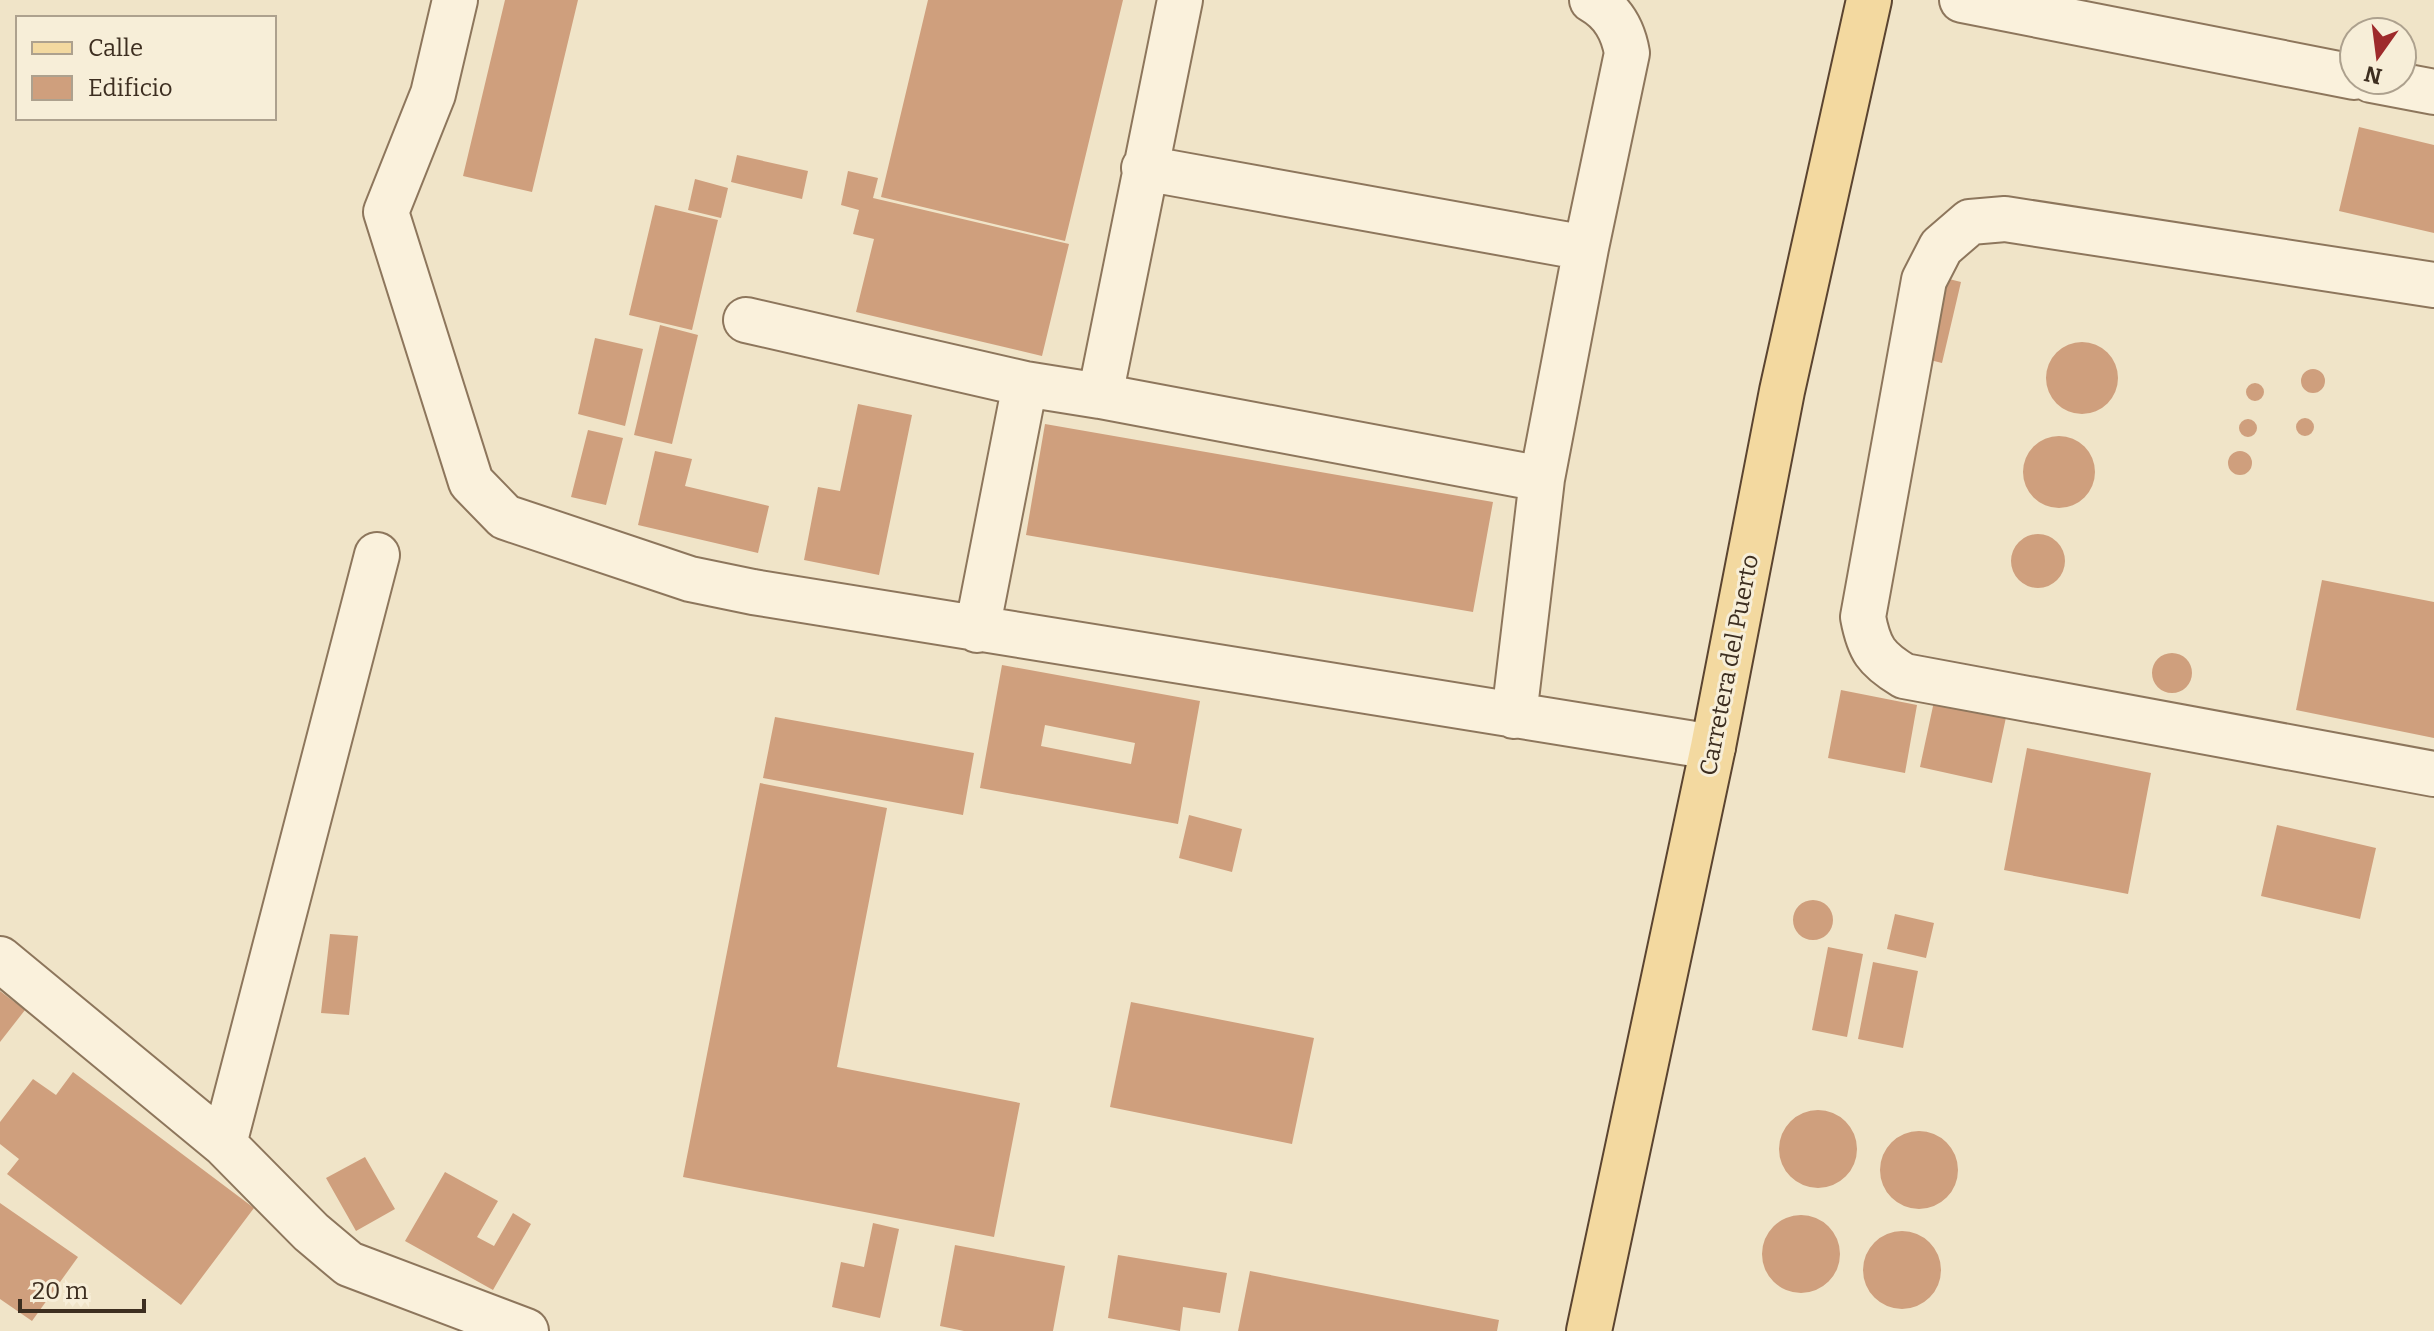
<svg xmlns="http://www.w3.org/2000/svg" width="2434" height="1331" font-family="Bitter,serif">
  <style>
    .building { fill: #cf9f7d; fill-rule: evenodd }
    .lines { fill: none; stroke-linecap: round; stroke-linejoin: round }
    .minor-casing { stroke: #8d765c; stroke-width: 48 }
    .major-casing { stroke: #5b4430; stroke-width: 48 }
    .minor { stroke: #faf1dc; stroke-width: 44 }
    .major { stroke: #f3d9a0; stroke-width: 44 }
    .labels { text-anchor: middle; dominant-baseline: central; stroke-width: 6; stroke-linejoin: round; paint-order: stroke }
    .street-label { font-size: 24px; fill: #3d2e20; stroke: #f7eed8 }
  </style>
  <rect width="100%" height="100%" fill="#f0e4c8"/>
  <path class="building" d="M505 0H578L532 192 463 176Z
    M928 0H1123L1065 241 881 197Z
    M2359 127 2434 145V233L2339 211Z
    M737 155 808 171 802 199 731 182Z
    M848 171 878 178 873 198 1069 244 1042 356 856 312 874 239 853 234 859 210 841 205Z
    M695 179 728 188 721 218 688 210Z
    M655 205 718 220 692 330 629 315Z
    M1941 277 1961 282 1942 363 1922 358Z
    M660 325 698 335 672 444 634 435Z
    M595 338 643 349 625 426 578 414Z
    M2046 378a36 36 0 1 1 72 0a36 36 0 1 1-72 0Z
    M2301 381a12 12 0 1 1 24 0a12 12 0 1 1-24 0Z
    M2246 392a9 9 0 1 1 18 0a9 9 0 1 1-18 0Z
    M858 404 912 415 879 575 804 560 818 487 840 491Z
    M2296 427a9 9 0 1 1 18 0a9 9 0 1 1-18 0Z
    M2239 428a9 9 0 1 1 18 0a9 9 0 1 1-18 0Z
    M1045 424 1493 502 1473 612 1026 535Z
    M588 430 623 438 606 505 571 497Z
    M2023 472a36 36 0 1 1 72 0a36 36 0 1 1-72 0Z
    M2228 463a12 12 0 1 1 24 0a12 12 0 1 1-24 0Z
    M655 451 692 459 685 486 769 506 758 553 638 525Z
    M2011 561a27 27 0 1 1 54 0a27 27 0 1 1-54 0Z
    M2322 580 2434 602V738L2296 710Z
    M2152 673a20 20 0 1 1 40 0a20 20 0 1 1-40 0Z
    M1002 665 1200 701 1178 824 980 788ZM1045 725 1135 743 1131 764 1041 746Z
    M1841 690 1917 705 1905 773 1828 758Z
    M1936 692 2008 708 1992 783 1920 767Z
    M775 717 974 753 963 815 763 778Z
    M2027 748 2151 773 2128 894 2004 870Z
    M760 783 887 808 837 1067 1020 1103 994 1237 683 1177Z
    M1189 815 1242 829 1232 872 1179 858Z
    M2277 825 2376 848 2360 919 2261 896Z
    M1793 920a20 20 0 1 1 40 0a20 20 0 1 1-40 0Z
    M1895 914 1934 923 1926 958 1887 949Z
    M330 934 358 936 349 1015 321 1013Z
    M1828 947 1863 954 1847 1037 1812 1030Z
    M1873 962 1918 971 1903 1048 1858 1039Z
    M0 991 25 1010 0 1042Z
    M1131 1002 1314 1038 1292 1144 1110 1107Z
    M73 1072 254 1208 181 1305 7 1174 19 1159 0 1144V1122L33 1079 56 1095Z
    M1779 1149a39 39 0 1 1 78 0a39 39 0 1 1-78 0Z
    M1880 1170a39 39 0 1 1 78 0a39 39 0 1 1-78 0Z
    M365 1157 395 1209 356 1231 326 1178Z
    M445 1172 498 1201 477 1237 494 1246 513 1213 531 1224 493 1290 405 1241Z
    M0 1203 78 1257 32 1321 0 1299Z
    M1762 1254a39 39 0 1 1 78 0a39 39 0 1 1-78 0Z
    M873 1223 899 1229 880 1318 832 1307 841 1262 864 1267Z
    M1863 1270a39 39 0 1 1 78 0a39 39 0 1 1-78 0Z
    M955 1245 1065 1266 1053 1331H964L940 1326Z
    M1118 1255 1227 1273 1220 1313 1183 1307 1180 1331 1108 1318Z
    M1250 1271 1499 1320 1497 1331H1238Z"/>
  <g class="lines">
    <defs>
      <path id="minor" d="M455 0 433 94 386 212 471 482 505 517 690 579 753 592 1713 747
        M1962 0 2354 77
        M2371 80 2434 92
        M1144 168 1586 248
        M2434 285 2005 219 1970 222 1941 247 1924 280 1863 617C1869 649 1876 659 1904 676L2434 774
        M746 320 1025 384 1100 396 1542 479
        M1100 396 1180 0
        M977 630 1025 384
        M1514 716 1542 479 1586 248 1627 53C1623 30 1613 12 1592 0
        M0 959 224 1144 311 1232 349 1264 526 1331
        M224 1144 377 555"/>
      <path id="major" d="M1589 1331 1713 747 1782 391 1869 0"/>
    </defs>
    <use href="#minor" class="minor-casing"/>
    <use href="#major" class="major-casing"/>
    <use href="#minor" class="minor"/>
    <use href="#major" class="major"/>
  </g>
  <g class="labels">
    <g class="street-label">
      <text transform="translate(1729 665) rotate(-79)">Carretera del Puerto</text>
    </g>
  </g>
  <rect x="16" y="16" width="260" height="104" fill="#f7eed8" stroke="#ada18e" stroke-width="2"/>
  <rect x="32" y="42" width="40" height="12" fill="#f3d9a0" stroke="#ada18e" stroke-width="2"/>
  <text x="88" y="56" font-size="24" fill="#3d2e20">Calle</text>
  <rect x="32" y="76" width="40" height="24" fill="#cf9f7d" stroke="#ada18e" stroke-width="2"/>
  <text x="88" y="96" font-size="24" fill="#3d2e20">Edificio</text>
  <g transform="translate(2378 56) rotate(194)"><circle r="38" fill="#f7eed8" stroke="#ada18e" stroke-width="2"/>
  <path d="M0-6L14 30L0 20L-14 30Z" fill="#9e2a2b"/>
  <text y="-12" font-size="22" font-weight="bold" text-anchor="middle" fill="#3d2e20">N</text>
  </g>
  <path d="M20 1299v12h124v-12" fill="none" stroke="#3d2e20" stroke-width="4"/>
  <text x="32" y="1299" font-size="24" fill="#3d2e20" stroke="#f7eed8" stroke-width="6" paint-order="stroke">20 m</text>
</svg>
